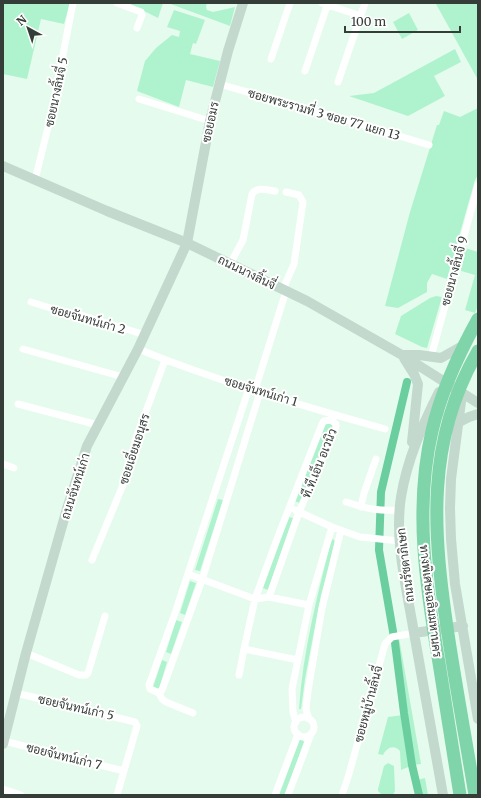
<svg xmlns="http://www.w3.org/2000/svg" width="481" height="798" font-family="Merriweather,Sarabun,serif">
  <style>
    .green { fill: #aff3ce }
    .lines { fill: none; stroke-linecap: round; stroke-linejoin: round }
    .canal { stroke: #6bce9e; stroke-width: 8 }
    .street { stroke: #fff; stroke-width: 7 }
    .secondary { stroke: #c3d9ce; stroke-width: 10 }
    .highway { stroke: #7fd5a9; stroke-width: 13 }
    .labels { text-anchor: middle; dominant-baseline: central; stroke-width: 4; stroke-linejoin: round; paint-order: stroke }
    .street-label { font-size: 12px; fill: #353d38; stroke: #fff }
  </style>
  <rect width="100%" height="100%" fill="#e5fbee"/>
  <path class="green" d="M3 3H70L64 24 41 19 27 79 3 74Z
    M128 3H163L158 18Z
    M168 3H207L206 7 207 10 213 12 235 7 230 26Z
    M437 3H478V80L436 4Z
    M174 10 205 20 196 44 193 43 190 54 220 61 213 87 186 80 179 107 137 91 145 61 156 48 172 35 179 37 180 31 167 27Z
    M409 13 418 30 402 39 393 22Z
    M455 49 461 62 434 76 445 96 408 116 349 96 374 93Z
    M478 108V175L475 180 447 279 432 274 427 283V292L398 308 385 306 410 212 437 125H439L444 111 460 117Z
    M465 248 478 252V306L475 313 465 310 475 275 458 270Z
    M436 296 442 297 427 348 422 347 395 334 401 316 430 298Z
    M331 422 334 425 300 503 294 501 325 424Z
    M218 499 223 500 200 571 195 570Z
    M289 517 293 518 268 590 263 588Z
    M333 539 336 542 321 595 305 679 301 709H299C303 650 317 597 331 541Z
    M190 581 196 583 185 615 180 613Z
    M176 620 182 622 171 654 166 652Z
    M399 638 421 764 413 765 401 770 400 751C393 744 387 748 383 755L378 754 388 717 403 715 393 640Z
    M162 660 167 662 159 689 153 687Z
    M300 739H302L304 742 285 795H279Z
    M388 763 394 766 395 791 393 795H382L378 791V789L384 766Z
    M425 778 428 795H419L417 780Z"/>
  <g class="lines">
    <path class="canal" d="M407 382 381 492 379 550 395 643 404 713 412 765 419 795"/>
    <path class="street" d="M117 3 141 12 142 15 137 28
      M322 3 361 16
      M271 59 290 3
      M305 71 328 3
      M338 82 365 3
      M219 84 353 122 429 145
      M139 99 210 121
      M35 180 52 111 73 3
      M230 264 243 240 252 194C257 186 267 190 275 191
      M283 289 294 264 303 202 299 195 286 192
      M31 302 76 316 81 315 145 335
      M23 349 123 377
      M138 349C217 381 303 406 385 429
      M431 357 478 185
      M249 388 174 616 149 685 150 689 159 693 162 690 202 580 260 392
      M255 390 286 291
      M18 404 98 425
      M3 464 14 468
      M346 502C368 509 377 511 400 510
      M361 507 364 493 376 459
      M295 510 332 527 360 537 400 541
      M92 560 132 463 135 456V441L165 360
      M188 574 255 599 269 597 309 605
      M269 597 299 512 336 427V424L331 420 324 421 322 424 277 539 255 599 244 649 298 660
      M26 653 79 675H86L88 673 105 616
      M239 675 244 649
      M16 693 135 722 137 726 117 795
      M159 693 162 699 166 702 193 713
      M294 727a10 10 0 1 1 20 0a10 10 0 1 1-20 0Z
      M309 719 306 709 308 691 322 608 341 530
      M296 722 293 712 292 689 309 605 332 527
      M4 741 124 771
      M3 789 21 795
      M275 795 298 734
      M288 795 311 734
      M342 795 349 774 385 644 392 637 414 633"/>
    <path class="secondary" d="M3 166 107 211 187 243 307 301 402 355 478 403
      M402 355H419L441 358 464 345
      M404 358 414 374 418 384 412 442
      M439 392C422 426 407 460 401 497 394 542 407 589 414 633 424 687 433 741 443 795
      M462 394 451 479 450 508 451 539 455 584 478 719
      M459 422 469 417 478 414
      M414 633 463 626
      M3 744 26 653 66 512 87 446 138 349 187 243 210 121 228 51 243 3"/>
    <path class="highway" d="M460 795C453 751 446 707 439 663 426 587 414 508 432 431 441 392 458 355 478 319
      M475 795C466 741 456 687 448 634 433 533 425 442 478 351"/>
  </g>
  <g class="labels">
    <g class="street-label">
      <text transform="translate(56 92) rotate(-78)">ซอยนางลิ้นจี่ 5</text>
      <text transform="translate(324 114) rotate(16)">ซอยพระรามที่ 3 ซอย 77 แยก 13</text>
      <text transform="translate(210 122) rotate(-78)">ซอยอมร</text>
      <text transform="translate(454 271) rotate(-75)">ซอยนางลิ้นจี่ 9</text>
      <text transform="translate(247 272) rotate(26)">ถนนนางลิ้นจี่</text>
      <text transform="translate(88 319) rotate(16)">ซอยจันทน์เก่า 2</text>
      <text transform="translate(261 391) rotate(17)">ซอยจันทน์เก่า 1</text>
      <text transform="translate(134 449) rotate(-72)">ซอยเอี่ยมอนุสร</text>
      <text transform="translate(319 463) rotate(-68)">ที.ที.เอ็น อเวนิว</text>
      <text transform="translate(75 486) rotate(-72)">ถนนจันทน์เก่า</text>
      <text transform="translate(405 565) rotate(-97)">ถนนรัชดาภิเษก</text>
      <text transform="translate(431 601) rotate(83)">ทางพิเศษเฉลิมมหานคร</text>
      <text transform="translate(368 704) rotate(-75)">ซอยหมู่บ้านลิ้นจี่</text>
      <text transform="translate(76 707) rotate(13)">ซอยจันทน์เก่า 5</text>
      <text transform="translate(64 756) rotate(14)">ซอยจันทน์เก่า 7</text>
    </g>
  </g>
  <rect width="481" height="798" fill="none" stroke="#353d38" stroke-width="8"/>
  <g transform="translate(28 28) rotate(320)" stroke="#ffffff" stroke-width="3" paint-order="stroke">
  <path d="M0-3L7 15L0 10L-7 15Z" fill="#353d38"/>
  <text y="-6" font-size="11" font-weight="bold" text-anchor="middle" fill="#353d38">N</text>
  </g>
  <path d="M345 26v6h115v-6" fill="none" stroke="#353d38" stroke-width="2"/>
  <text x="351" y="26" font-size="12" fill="#353d38" stroke="#ffffff" stroke-width="3" paint-order="stroke">100 m</text>
</svg>
